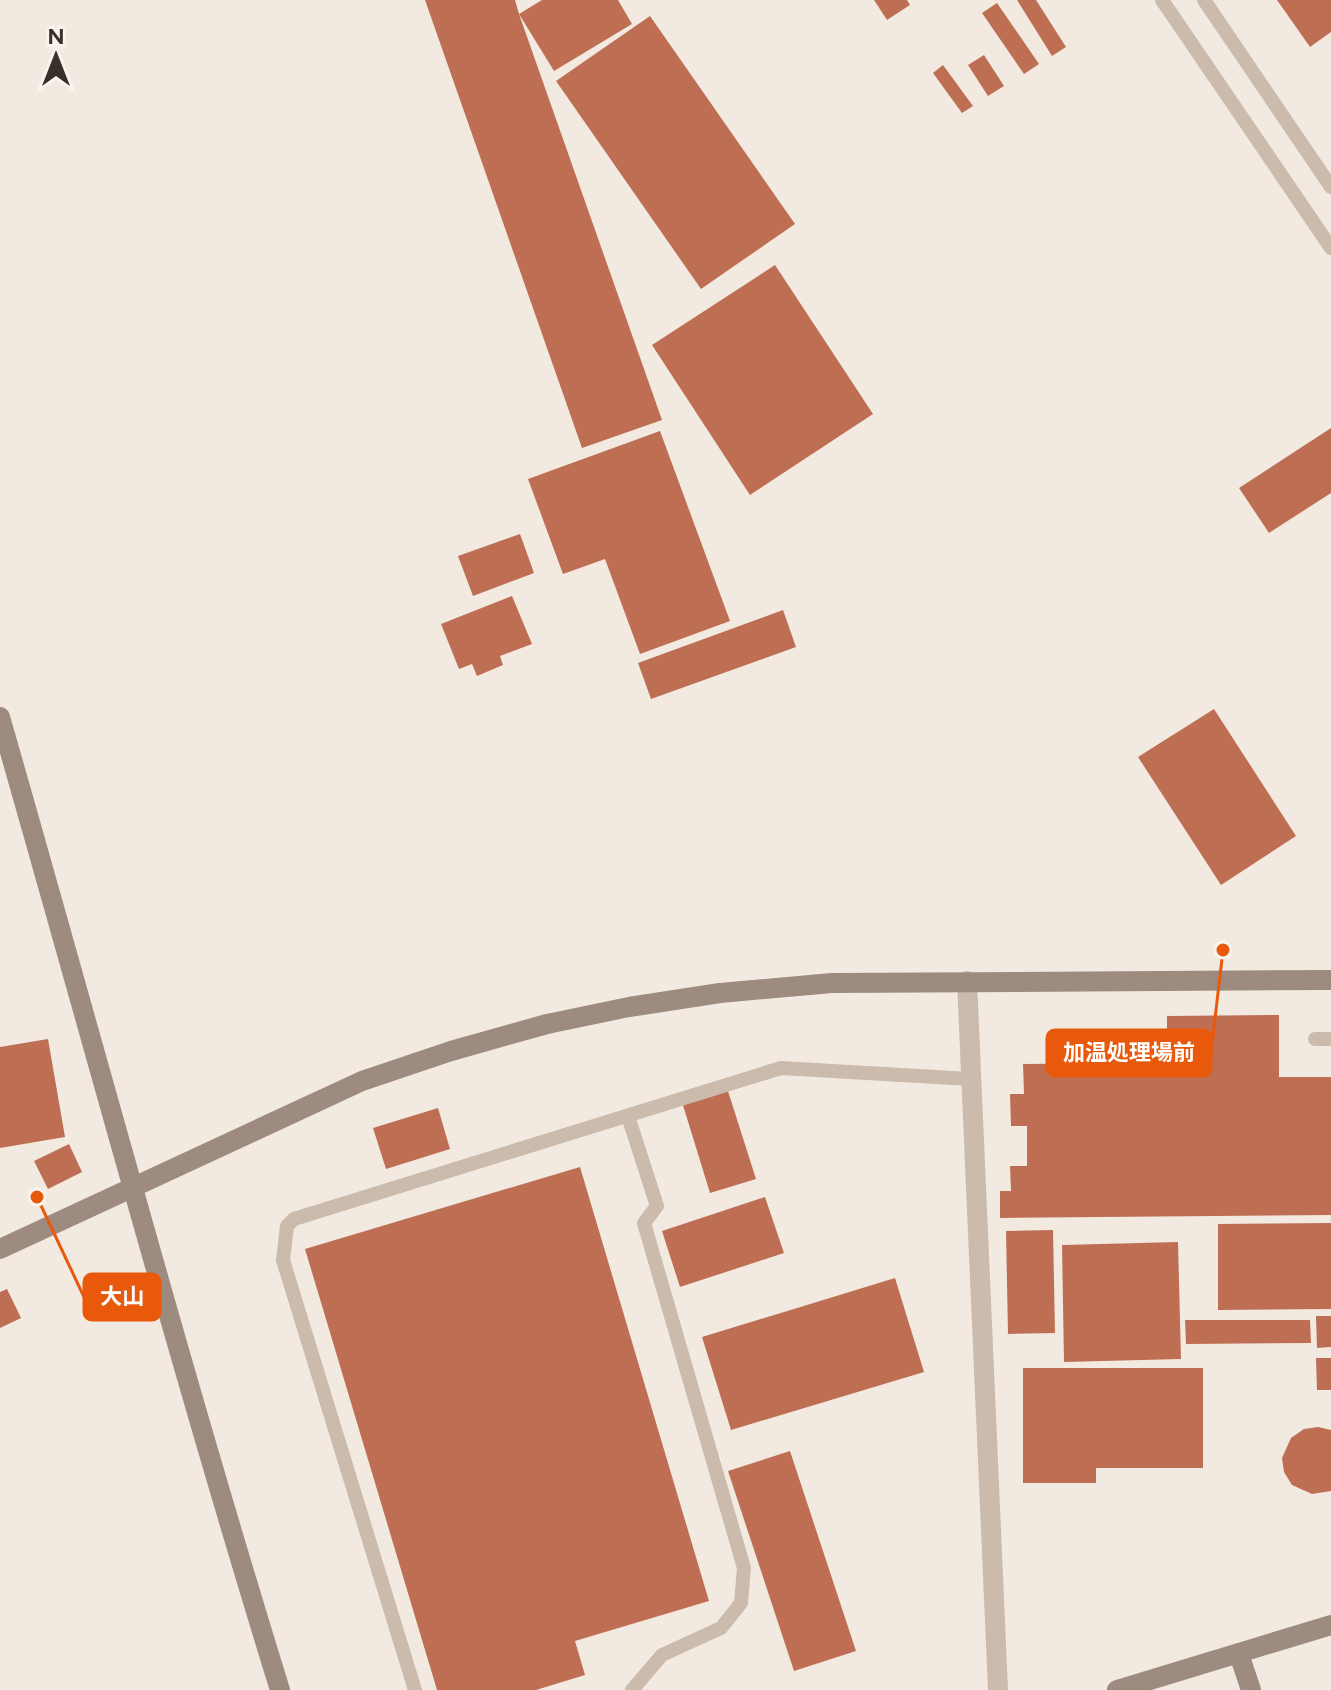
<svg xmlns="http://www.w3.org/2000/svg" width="1331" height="1690" font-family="Figtree,'Noto Sans JP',sans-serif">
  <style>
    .building { fill: #be6f53 }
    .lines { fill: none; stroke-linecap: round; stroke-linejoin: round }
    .lane { stroke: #cabbad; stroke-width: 14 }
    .street { stroke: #cabbad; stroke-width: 20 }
    .secondary { stroke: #9d8b7f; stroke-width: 20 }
    .leader { fill: none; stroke: #e8590c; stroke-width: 3 }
    .callout-dot { fill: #e8590c; stroke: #faf4ee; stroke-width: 3 }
    .callout { fill: #e8590c; stroke: #e8590c; stroke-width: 3 }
    .callout-label { font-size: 22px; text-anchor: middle; font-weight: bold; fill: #fff }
  </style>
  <rect width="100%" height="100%" fill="#f2eae1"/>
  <path class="building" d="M425 0H515L519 14 542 0H618L632 24 554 71 519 14 662 420 582 448Z
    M874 0H907L910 5 887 20Z
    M1017 0H1036L1066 47 1052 56Z
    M1277 0H1331V32L1310 47Z
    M997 3 1039 64 1024 74 982 13Z
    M650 16 795 224 701 289 556 81Z
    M984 55 1004 86 988 96 968 65Z
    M943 65 973 106 962 113 933 73Z
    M775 265 873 414 750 495 652 345Z
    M1331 428V493L1269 533 1239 488Z
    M660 431 730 621 640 654 605 559 563 574 528 479Z
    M520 534 534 573 473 596 458 556Z
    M512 596 532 644 500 656 503 665 477 676 472 664 459 669 441 624Z
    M783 610 796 647 651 699 638 663Z
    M1214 709 1296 836 1221 885 1138 757Z
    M1279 1015V1077H1331V1215L1000 1218V1191H1011L1010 1166H1027V1126H1011L1010 1094H1024L1023 1064 1125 1063V1050L1167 1049V1016Z
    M48 1039 65 1137 0 1148V1047Z
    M727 1088 756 1179 710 1193 682 1102Z
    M438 1108 450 1149 386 1169 373 1128Z
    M69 1144 82 1172 48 1189 34 1161Z
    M580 1167 709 1601 575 1641 585 1675 536 1690H437L305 1249Z
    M765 1197 784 1253 680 1287 662 1231Z
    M1331 1223V1309L1218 1310V1224Z
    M1053 1230 1055 1333 1008 1334 1006 1231Z
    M1178 1242 1181 1359 1064 1362 1062 1245Z
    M895 1278 924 1372 731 1430 702 1337Z
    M7 1289 21 1318 0 1328V1292Z
    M1316 1316H1331V1347L1317 1348Z
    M1185 1320H1310L1311 1343 1186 1344Z
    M1316 1358H1331V1390H1317Z
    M1023 1368H1203V1468H1096V1483H1023Z
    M1318 1427 1331 1430V1491L1312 1494 1292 1485 1284 1472 1282 1458 1291 1438 1304 1429Z
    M790 1451 856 1651 794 1671 728 1471Z"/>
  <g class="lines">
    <path class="lane" d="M1162 0 1331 248
      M1204 0 1331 187
      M1315 1039H1331
      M628 1116 657 1206 644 1223 744 1568 741 1603 721 1628 662 1655 632 1690
      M415 1690 283 1260 287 1226 294 1219 781 1068 970 1079"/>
    <path class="street" d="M967 981 998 1690"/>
    <path class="secondary" d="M0 717C93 1041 180 1367 280 1690
      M0 1249 362 1081 451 1051 547 1024 629 1007 720 993 832 983 1331 980
      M1239 1654 1251 1690
      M1117 1690 1331 1625"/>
  </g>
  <path class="leader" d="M1223 950L1211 1053M37 1197L84 1297"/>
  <g class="callout-dot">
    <circle cx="1223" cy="950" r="8"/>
    <circle cx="37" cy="1197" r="8"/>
  </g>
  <g class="callout">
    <rect x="1047" y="1030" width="164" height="46" rx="8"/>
    <rect x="84" y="1274" width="76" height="46" rx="8"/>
  </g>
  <g class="callout-label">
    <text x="1129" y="1060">加温処理場前</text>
    <text x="122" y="1304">大山</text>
  </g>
  <g transform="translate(56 56)" stroke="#faf4ee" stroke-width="6" paint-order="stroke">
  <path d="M0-6L14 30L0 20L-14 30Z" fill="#39302b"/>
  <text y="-12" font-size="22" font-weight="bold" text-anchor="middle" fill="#39302b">N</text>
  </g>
</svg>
